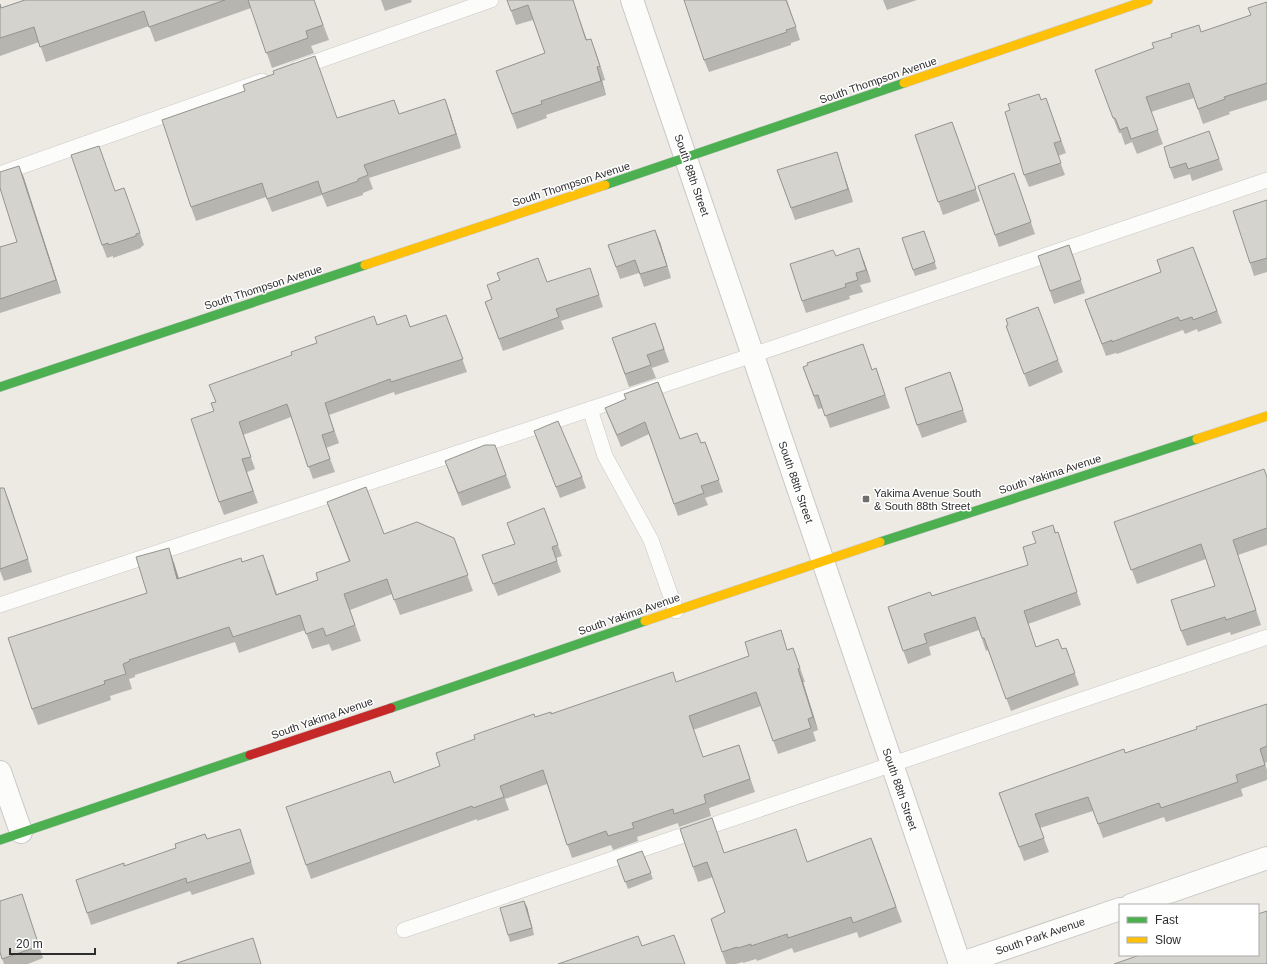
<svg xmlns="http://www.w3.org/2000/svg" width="1267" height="964" font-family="Arial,sans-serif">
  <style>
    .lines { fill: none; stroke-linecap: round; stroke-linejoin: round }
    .lane-casing { stroke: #c9c8c8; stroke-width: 16 }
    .street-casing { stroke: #c9c8c8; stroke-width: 24 }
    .fast-casing { stroke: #c9c8c8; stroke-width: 10 }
    .slow-casing { stroke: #c9c8c8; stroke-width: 10 }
    .jam-casing { stroke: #c9c8c8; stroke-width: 10 }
    .lane { stroke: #fcfcfb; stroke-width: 15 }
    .street { stroke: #fcfcfb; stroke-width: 22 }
    .fast { stroke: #4caf50; stroke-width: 9 }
    .slow { stroke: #ffc107; stroke-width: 9 }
    .jam { stroke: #c62828; stroke-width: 9 }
    .wall { fill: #b6b5b0 }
    .shaded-wall { fill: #949490 }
    .building { fill: #d4d3cd; stroke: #949490 }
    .poi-dot { fill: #706f6d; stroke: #fff; stroke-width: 1.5 }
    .labels { text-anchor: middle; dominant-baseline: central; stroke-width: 3; stroke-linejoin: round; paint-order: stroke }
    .street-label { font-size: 11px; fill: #2d2d2d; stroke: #fff }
    .poi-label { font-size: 11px; fill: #2d2d2d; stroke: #fff; text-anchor: start }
  </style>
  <rect width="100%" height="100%" fill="#eceae3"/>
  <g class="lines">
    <defs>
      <path id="lane" d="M298 68 491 0
        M0 174 262 81
        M590 409 605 456 651 540 676 611
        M0 605 753 355 1267 180
        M404 930 1267 637"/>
      <path id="street" d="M632 0 960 964
        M0 772 21 832
        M1131 905 1267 858
        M959 964 1120 909"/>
      <path id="fast" d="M605 185 904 83
        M0 387 365 265
        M880 542 1197 439
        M391 708 645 621
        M0 840 250 755"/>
      <path id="slow" d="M904 83 1148 0
        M365 265 605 185
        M1197 439 1267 416
        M645 621 880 542"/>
      <path id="jam" d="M250 755 391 708"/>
    </defs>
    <use href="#lane" class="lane-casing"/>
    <use href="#street" class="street-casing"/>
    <use href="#fast" class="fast-casing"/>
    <use href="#slow" class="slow-casing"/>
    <use href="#jam" class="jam-casing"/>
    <use href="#lane" class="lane"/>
    <use href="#street" class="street"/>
    <use href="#fast" class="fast"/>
    <use href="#slow" class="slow"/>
    <use href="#jam" class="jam"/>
  </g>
  <path class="wall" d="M25 0H314L329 40 311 46 314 53 272 68 251 8 155 42 149 26 46 62 39 42 0 56V4L2 8Z
    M381 0H411L412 2 385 11Z
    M507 0H573L587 40 596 53 605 80 602 81 606 95 546 115 547 118 517 129 496 71 545 53 533 20 516 25Z
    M787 0 800 40 791 43V45L709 72 704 60Z
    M883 0H917L887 10Z
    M1267 2V100L1229 112 1230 114 1203 124 1194 98 1151 112 1163 144 1137 154 1132 142 1125 145 1121 133H1119L1095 70 1201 32 1251 15Z
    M1046 98 1066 153 1058 156 1065 175 1029 187 1024 175 1041 100Z
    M450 113 461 148 369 178 373 189 363 193V195L327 207 322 195 272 212 266 197 196 221 191 207 337 118 399 114Z
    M952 122 980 201 943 215 915 135Z
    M1209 131 1223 170 1192 181 1190 174 1174 179 1170 168Z
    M841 165 853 202 795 220 777 170Z
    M19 166 61 293 0 313V247L17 242Z
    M1014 173 1035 234 999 247 978 186Z
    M124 188 144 245 141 247V248L113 258V256L107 258 102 245 115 191Z
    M1267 200V272L1254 276 1250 263Z
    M924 231 937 269 915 276 902 238Z
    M660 242 671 278 644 287 639 273 620 279 608 245Z
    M1069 245 1085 293 1054 304 1038 256Z
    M1193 247 1222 323 1198 332 1197 329 1185 334 1183 330 1117 354 1116 353 1106 356 1085 300 1161 272Z
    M836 256 864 261 871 282 860 285 863 292 849 296 850 299 806 313 802 301Z
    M594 280 603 307 561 321 564 329 503 351 485 302 547 282Z
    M446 315 467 372 395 395 394 392 329 415 339 443 326 448 335 472 313 479 291 417 243 435 255 469 247 472 258 503 224 515 219 502 214 411 216 402 292 355 378 324 410 327Z
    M1006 319 1058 360 1063 372 1029 387 1006 326 1008 325Z
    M655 323 669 362 652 368 656 378 629 387 612 338Z
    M803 367 872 370 876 368 890 408 830 428 823 408 818 409Z
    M950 372 967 422 922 438 917 425Z
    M626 399 680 439 701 443 705 442 723 492 705 498 708 505 678 516 649 434 621 447 610 420 605 408Z
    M534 431 582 477 586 488 560 498Z
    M495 445 511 488 462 506 445 461Z
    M1267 477V545L1238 555 1261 625 1231 635 1230 632 1187 646 1181 631 1215 586 1206 559 1137 584 1114 522Z
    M0 488 9 501 32 572 4 581 0 571Z
    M327 502 384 534 454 538 473 591 400 615 392 594 350 610 361 641 332 651 329 644 312 649 305 630 239 653 235 642 135 675V677L129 679 132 689 110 696 111 700 38 725 32 709 147 593 174 563 179 578 243 562 269 570 277 594 318 580 349 561Z
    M544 508 562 556 556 558 561 572 498 596 486 566 515 544Z
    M1053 525 1056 533 1062 545 1081 605 1028 624 1036 647 1062 649 1066 648 1079 685 1011 711 988 650 986 651 979 630 929 647 931 655 908 664 888 607 932 596 1028 565 1036 543Z
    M793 648 805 682H803L818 730 813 732 816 741 778 754 761 706 693 730 703 757 739 745 755 792 709 808 711 816 679 827 678 823 637 837 638 841 613 850 611 845 572 858 547 784 505 799 509 810 477 821V819L311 879 306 865 394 783 440 766 475 739 535 717 551 714 677 682Z
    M1267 704V762L1265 763 1267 770V780L1241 789 1243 796 1166 822 1164 817 1103 838 1093 811 1040 828 1049 852 1024 861 999 793 1125 753 1197 729Z
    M240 829 255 874 192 895 190 891 91 925 76 880 124 866Z
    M680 829 724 853 807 862 871 838 902 922 859 938 857 932 794 953 792 948 757 961 756 959 743 963V962L736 964H726L711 919 725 912 713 877 698 882Z
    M642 851 653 879 628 889 617 860Z
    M26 907 43 958 28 964H4L0 952Z
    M527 907 534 935 510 942 508 935Z"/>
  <path class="shaded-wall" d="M591 39 596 53 605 80 600 66Z
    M597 67 602 81 606 95 601 81Z
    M445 99 450 113 461 148 456 134Z
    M837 152 841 165 853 202 848 189Z
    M19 166 24 178 61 293 56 280Z
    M655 230 660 242 671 278Z
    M859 248 864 261 871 282 866 270Z
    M950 372 955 385 967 422 963 410Z
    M4 488 9 501 32 572 28 559Z
    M169 548 174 563 183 594 177 579Z
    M798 669 803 682 818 730 813 717Z
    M524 901 527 907 534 935 532 928Z"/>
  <path class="building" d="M25 0H225L149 27 144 11 40 47 34 27 0 38V4L1 8Z
    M248 0H314L323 25 306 31 308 38 266 53Z
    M507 0H573L586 40 591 39 600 66 597 67 601 81 541 101 542 104 512 114 496 71 545 53 528 5 511 11Z
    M684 0H786L796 27 786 30 787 32 704 60Z
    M1267 2V83L1224 97 1225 99 1198 109 1189 83 1146 97 1158 130 1131 139 1127 127 1120 130 1115 118H1113L1095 70 1154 48 1152 43 1172 37 1171 34 1199 25 1201 32 1251 15 1248 8Z
    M315 56 337 118 394 100 399 114 445 99 456 134 364 165 368 175 358 179V181L322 194 318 181 267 199 262 183 191 207 162 120 245 91 243 85 274 74 273 71Z
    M1039 94 1041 100 1046 98 1061 141 1054 143 1061 163 1024 175 1005 112 1010 110 1008 104Z
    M952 122 976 189 938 202 915 135Z
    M1209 131 1219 159 1188 169 1186 163 1170 168 1164 147Z
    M99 146 115 191 124 188 140 233 136 234V236L109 245 108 243 102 245 71 155Z
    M837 152 848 189 791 208 777 170Z
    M19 166 56 280 0 299V247L17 242 0 188V172Z
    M1014 173 1031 222 995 235 978 186Z
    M1267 200V258L1250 263 1233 211Z
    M655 230 667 266 640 274 635 260 616 267 608 245Z
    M924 231 935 262 913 270 902 238Z
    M1069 245 1081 280 1050 291 1038 256Z
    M1193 247 1217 311 1193 320 1192 317 1180 321 1178 317 1112 342V340L1102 344 1085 300 1161 272 1157 260Z
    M859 248 866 270 856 273 858 280 845 284 846 287 802 301 790 264 833 250 836 256Z
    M538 258 547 282 590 268 599 295 556 309 559 317 499 339 485 302 492 299 487 285 500 280 497 273Z
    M1038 307 1058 360 1024 374 1006 326 1008 325 1006 319Z
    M406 315 410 327 446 315 463 359 391 382 390 379 325 403 334 431 322 435 330 459 308 467 287 404 239 422 251 457 242 459 253 491 219 502 191 419 214 411 211 403 216 402 209 385 292 355 291 352 317 343 315 337 374 316 377 325Z
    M655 323 664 349 647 355 651 365 625 374 612 338Z
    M863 344 872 370 876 368 885 395 825 416 818 395 814 396 803 367 808 365 807 363Z
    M950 372 963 410 917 425 905 388Z
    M658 382 680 439 697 433 701 443 705 442 719 480 701 486 704 493 674 504 645 422 617 435 605 408 626 399 624 394Z
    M558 421 582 477 556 487 534 431Z
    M485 445H495L506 475 458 493 445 461Z
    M1264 469 1267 477V528L1233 540 1256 610 1226 620 1225 617 1181 631 1171 600 1215 586 1201 544 1131 570 1114 522Z
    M366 487 384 534 417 522 454 538 468 575 394 600 387 579 344 594 355 625 326 636 323 628 306 634 300 615 233 637 229 627 129 660 130 661 123 664 126 674 104 681 105 684 32 709 8 638 147 593 136 557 169 548 177 579 241 558 242 562 263 555 276 595 318 580 316 573 350 561 327 502Z
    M0 488H4L28 559 0 569Z
    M544 508 558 545 552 547 557 561 493 584 482 555 515 544 507 523Z
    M1053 525 1055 533 1058 532 1077 592 1024 611 1036 647 1058 639 1062 649 1066 648 1075 673 1006 699 984 638H982L975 617 924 634 927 643 903 651 888 607 930 592 932 596 1028 565 1023 547 1036 543 1032 532Z
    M781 630 787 650 793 648 800 668 798 669 813 717 808 719 811 728 773 741 756 692 689 716 703 757 739 745 750 779 704 795 706 803 674 814 673 809 632 823 634 828 608 836 606 831 567 845 543 770 500 786 504 797 473 808 472 806 306 865 286 807 390 771 394 783 440 766 436 753 475 739 474 735 534 714 535 717 551 712V714L673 672 676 682 749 656 745 642Z
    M1267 704V746L1260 749 1265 765 1236 775 1238 782 1161 808 1159 803 1098 824 1088 797 1035 814 1044 838 1019 847 999 793 1124 749 1125 753 1197 729 1196 727Z
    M712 818 724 853 796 829 807 862 871 838 896 907 853 923 851 917 788 938 787 934 751 946V944L738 948 737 947 722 952 711 919 725 912 707 862 693 867 680 829Z
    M240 829 251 862 187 883 186 878 87 913 76 880 124 863V866L176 848 175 844 205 834 207 839Z
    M642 851 651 873 625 882 617 860Z
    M22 894 39 946 2 959 0 952V901Z
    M524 901 532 928 508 935 500 908Z
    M1267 911V964H1114L1140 955H1258V914Z
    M674 935 685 964H558L638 936 642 946Z
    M253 938 261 964H178L177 963Z"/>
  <rect class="poi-dot" x="862" y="495" width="8" height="8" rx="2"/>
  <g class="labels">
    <g class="street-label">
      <text transform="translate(878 80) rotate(-19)">South Thompson Avenue</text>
      <text transform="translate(692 175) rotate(71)">South 88th Street</text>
      <text transform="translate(571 184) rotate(-18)">South Thompson Avenue</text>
      <text transform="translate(263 287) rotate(-18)">South Thompson Avenue</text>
      <text transform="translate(1050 474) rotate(-18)">South Yakima Avenue</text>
      <text transform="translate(796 482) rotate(71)">South 88th Street</text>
      <text transform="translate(629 614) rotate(-19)">South Yakima Avenue</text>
      <text transform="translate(322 718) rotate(-19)">South Yakima Avenue</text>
      <text transform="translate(900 789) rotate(71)">South 88th Street</text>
      <text transform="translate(1040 936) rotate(-19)">South Park Avenue</text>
    </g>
    <g class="poi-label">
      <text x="874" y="493">Yakima Avenue South<tspan x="874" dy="13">&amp; South 88th Street</tspan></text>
    </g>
  </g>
  <rect x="1119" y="904" width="140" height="52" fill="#ffffff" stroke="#ababab"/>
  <rect x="1127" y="917" width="20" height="6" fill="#4caf50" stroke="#ababab"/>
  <text x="1155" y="924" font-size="12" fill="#2d2d2d">Fast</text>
  <rect x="1127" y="937" width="20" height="6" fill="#ffc107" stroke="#ababab"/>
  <text x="1155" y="944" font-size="12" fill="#2d2d2d">Slow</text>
  <path d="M10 948v6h85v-6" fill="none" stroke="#2d2d2d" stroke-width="2"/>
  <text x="16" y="948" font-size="12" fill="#2d2d2d" stroke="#ffffff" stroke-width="3" paint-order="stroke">20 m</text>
</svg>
